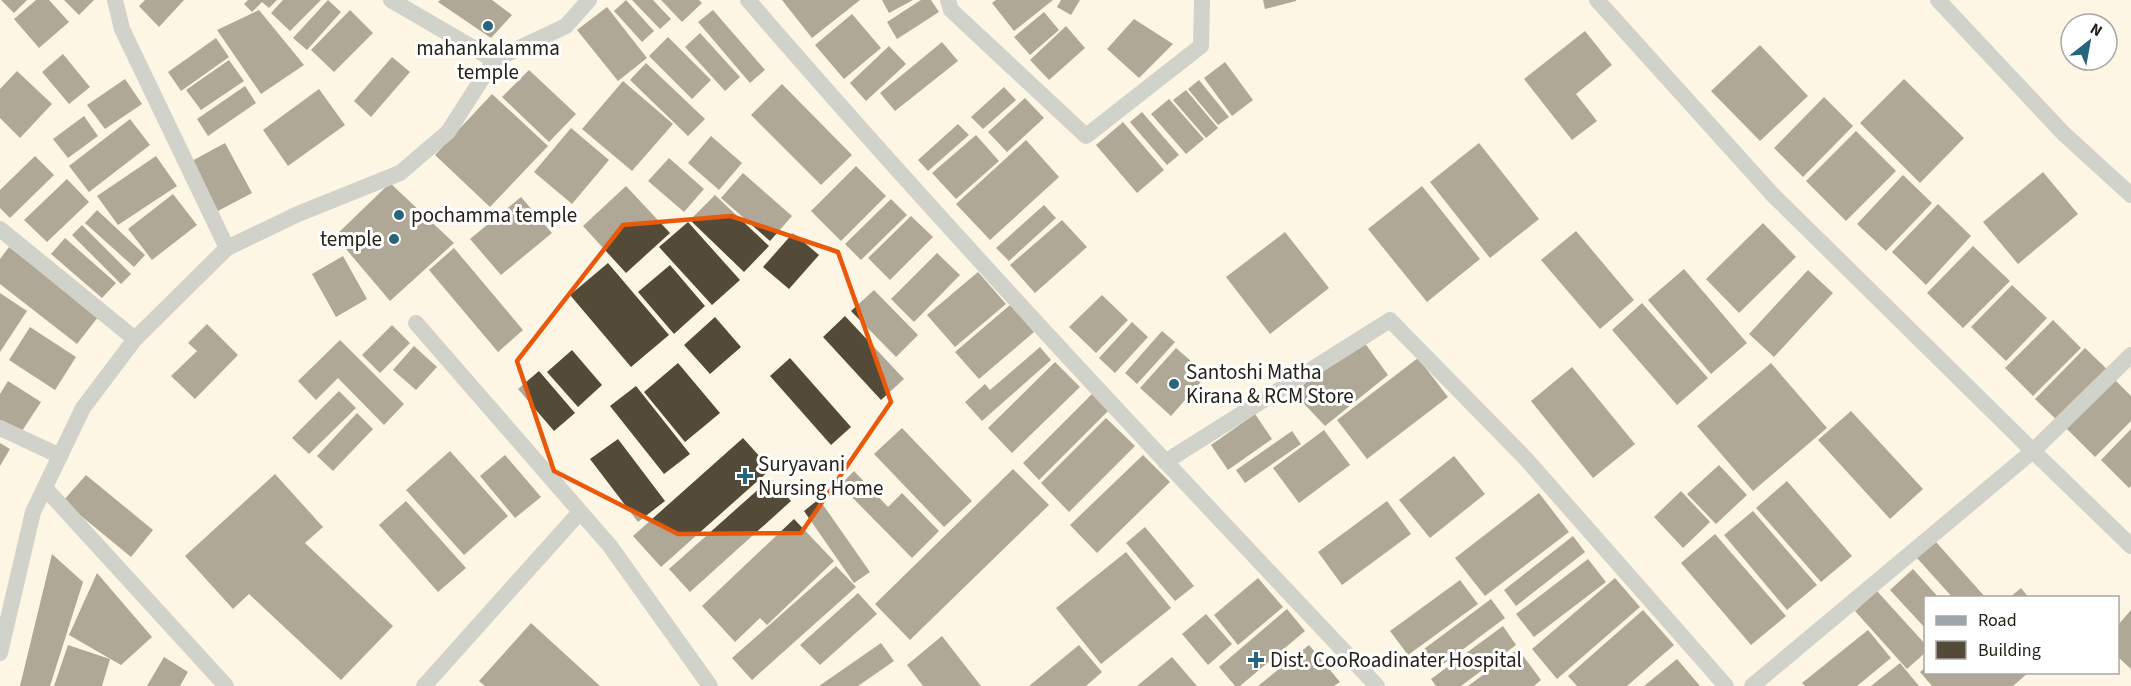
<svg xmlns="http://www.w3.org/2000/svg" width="2131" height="686" font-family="'Source Sans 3',sans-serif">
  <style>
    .building { fill: #534b38 }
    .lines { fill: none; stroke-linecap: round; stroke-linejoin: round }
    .minor { stroke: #9ba6ab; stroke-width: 16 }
    .tertiary { stroke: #9ba6ab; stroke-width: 16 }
    .marked { fill: none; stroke: #e8590c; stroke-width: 4.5; stroke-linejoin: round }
    .poi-dot { fill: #28647c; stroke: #fff; stroke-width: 2 }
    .labels { text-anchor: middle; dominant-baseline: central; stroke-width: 6; stroke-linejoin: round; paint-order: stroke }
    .poi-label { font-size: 21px; fill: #252219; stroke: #fff; text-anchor: start }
  </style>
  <rect width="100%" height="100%" fill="#fef6e4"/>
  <path class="building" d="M1 0H27L14 13Z
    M36 0H49L69 22 39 48 14 19Z
    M64 0H94L79 15Z
    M145 0H184L159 27 139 6Z
    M248 0H277L269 8 262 2 252 12 244 4Z
    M283 0H321L290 31 271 13Z
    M328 0 341 12 307 50 293 38Z
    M440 0H492L512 15 491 38 438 2Z
    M626 0 654 31 642 42 614 11Z
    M632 0H653L671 19 660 29Z
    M661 0H699L702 3 682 22Z
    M782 0H860L812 38Z
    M882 0H913L889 13Z
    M921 0H931L939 12 897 39 887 22Z
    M996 0H1053L1014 31 992 3Z
    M1061 0H1080L1071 15 1057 7Z
    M1263 0H1296V1L1265 9Z
    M607 7 647 58 618 81 577 30Z
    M259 10 304 65 261 94 217 30Z
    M350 10 373 33 334 72 311 50Z
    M713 10 765 70 750 83 698 22Z
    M1044 12 1059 30 1030 55 1014 37Z
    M852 14 881 48 844 79 815 45Z
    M1134 19 1173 44 1139 78 1107 49Z
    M1066 26 1085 48 1049 80 1030 60Z
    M1585 31 1612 65 1576 94 1597 121 1572 140 1524 79Z
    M700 33 740 77 725 91 685 47Z
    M668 37 711 80 692 99 649 56Z
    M216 38 229 57 181 91 168 72Z
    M942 42 958 61 895 111 880 93Z
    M1760 45 1808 96 1760 141 1711 91Z
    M889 46 906 64 866 101 850 83Z
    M63 54 90 87 69 104 42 72Z
    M392 57 410 72 371 117 354 101Z
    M229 60 244 81 201 110 186 90Z
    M1225 62 1253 100 1232 116 1204 78Z
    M646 63 705 119 688 136 630 80Z
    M529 70 576 114 549 142 502 97Z
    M17 71 52 104 20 138 0 118V89Z
    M125 79 142 104 105 129 87 105Z
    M1904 79 1964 138 1920 183 1860 123Z
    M1199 80 1229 117 1218 125 1188 89Z
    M623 81 673 124 632 171 582 129Z
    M782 84 852 155 821 185 751 115Z
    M245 86 256 103 208 136 197 119Z
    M1004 87 1016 100 983 129 971 117Z
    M319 89 345 125 288 166 263 130Z
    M1186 90 1218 128 1206 138 1173 100Z
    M492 94 548 146 490 207 435 155Z
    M1824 97 1853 126 1803 177 1774 148Z
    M1025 98 1044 118 1007 152 988 132Z
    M1169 99 1204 139 1186 154 1151 114Z
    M1142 112 1179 155 1167 165 1130 122Z
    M84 116 98 136 68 158 53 139Z
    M130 119 150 145 89 192 69 166Z
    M1123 122 1164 170 1137 193 1096 145Z
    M958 124 969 135 928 171 918 160Z
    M571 128 609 160 572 204 534 172Z
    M1856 131 1896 171 1846 221 1806 181Z
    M976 135 999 161 956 199 932 173Z
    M711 136 742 163 719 190 688 163Z
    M1026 140 1059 177 990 240 956 204Z
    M225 143 252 193 218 211 190 162Z
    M1479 143 1539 219 1490 258 1430 182Z
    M35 156 54 175 10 218 0 208V190Z
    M156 156 177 186 118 225 97 196Z
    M669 158 704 189 684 212 648 181Z
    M856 166 886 196 841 241 811 211Z
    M2043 172 2078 214 2018 264 1983 222Z
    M743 173 792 216 770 241 721 198Z
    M1903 175 1932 203 1886 251 1857 224Z
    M67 179 89 202 47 242 24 220Z
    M390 183 454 243 390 301 335 236Z
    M626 186 670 233 626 273 583 226Z
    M1422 186 1480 259 1427 302 1368 229Z
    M173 194 197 225 152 260 128 229Z
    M715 195 769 246 744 272 690 220Z
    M521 197 552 233 501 275 470 239Z
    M891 199 907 215 861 260 845 244Z
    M1938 204 1971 236 1926 285 1892 252Z
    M1044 205 1056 218 1009 261 996 248Z
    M97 210 145 255 134 267 85 223Z
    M911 216 933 237 890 280 868 258Z
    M1062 220 1087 247 1035 293 1010 265Z
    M688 222 740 280 712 305 659 247Z
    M1763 223 1796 257 1739 313 1706 279Z
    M82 225 131 274 121 284 72 235Z
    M1576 231 1634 300 1600 329 1541 260Z
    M1285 232 1329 288 1270 334 1226 277Z
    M793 233 819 255 789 289 763 267Z
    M65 238 116 283 102 298 51 254Z
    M1973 246 2010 281 1963 328 1927 293Z
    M9 247 98 317 77 344 0 284V259Z
    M454 248 523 330 498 352 429 270Z
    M937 253 960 275 914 322 891 299Z
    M343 256 367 299 336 317 312 274Z
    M608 263 669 335 631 367 570 295Z
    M670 265 705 306 674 334 638 292Z
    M1684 269 1747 343 1711 374 1648 300Z
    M1808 270 1833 293 1774 357 1749 334Z
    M978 272 1006 304 955 347 927 315Z
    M2012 285 2047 318 2006 361 1971 327Z
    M874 290 918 335 896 357 851 311Z
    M0 293 27 311 0 352Z
    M1102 295 1128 320 1096 353 1069 327Z
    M1642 303 1708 378 1677 405 1612 330Z
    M1010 305 1034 332 979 379 955 352Z
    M845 316 904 379 881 400 823 337Z
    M715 317 741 347 710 374 684 345Z
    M2053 320 2081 348 2033 396 2005 368Z
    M1132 322 1148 337 1115 373 1099 358Z
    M207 324 238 355 195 399 171 376 197 351 188 343Z
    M392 325 410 343 380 373 362 355Z
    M30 327 76 357 55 390 9 360Z
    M1162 331 1175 342 1137 384 1125 373Z
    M340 340 404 404 384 425 338 378 316 400 298 381Z
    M1364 342 1388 375 1325 426 1293 392Z
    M414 346 437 367 416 390 393 370Z
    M1040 347 1051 360 982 421 965 402 985 384 990 390Z
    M1176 348 1207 375 1171 416 1140 388Z
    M2085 348 2113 375 2063 426 2035 399Z
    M572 350 602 385 578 407 547 372Z
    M790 358 851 427 831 445 770 376Z
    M1418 358 1448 397 1367 459 1337 420Z
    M1055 362 1080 387 1012 453 988 428Z
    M678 363 720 413 685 442 644 392Z
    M1771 363 1827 428 1753 491 1697 426Z
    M1572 367 1635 444 1593 478 1531 401Z
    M539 371 575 413 554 431 518 389Z
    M2115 380 2131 396V421L2095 457 2066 428Z
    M8 381 41 402 20 434 0 422V394Z
    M636 386 690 454 664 474 610 406Z
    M339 391 356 408 309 454 292 438Z
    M1093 393 1110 409 1039 480 1023 463Z
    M1851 411 1923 489 1890 519 1818 440Z
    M357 413 373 429 333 471 317 456Z
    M1255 414 1272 439 1228 470 1211 445Z
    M1106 418 1135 446 1069 512 1041 483Z
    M902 428 972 501 944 527 874 454Z
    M2131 429V486L2129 488 2101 460Z
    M1324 430 1350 465 1299 503 1273 468Z
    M1292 431 1301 444 1245 483 1236 470Z
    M743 438 771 469 661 567 633 536Z
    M618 439 665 501 638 522 590 459Z
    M0 443 10 449 0 466Z
    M450 451 508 516 464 555 406 490Z
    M505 455 541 497 515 518 480 476Z
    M1143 455 1170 482 1097 553 1070 525Z
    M1454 456 1485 494 1430 538 1399 500Z
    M1719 465 1747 495 1716 524 1687 494Z
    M1013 469 1049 505 910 640 875 604Z
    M854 471 888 507 902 493 939 531 912 558 840 485Z
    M275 474 323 527 305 543 393 626 341 680 249 594 233 609 185 556Z
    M86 475 153 530 131 557 63 501Z
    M771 478 791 501 690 592 669 569Z
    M1787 481 1852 556 1821 582 1756 508Z
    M1681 491 1710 522 1683 548 1654 517Z
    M1539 493 1569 532 1485 596 1455 558Z
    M819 499 870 572 854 583 804 511Z
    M406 501 466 568 438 592 379 525Z
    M1387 501 1411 534 1342 585 1318 552Z
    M1753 511 1817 585 1787 610 1724 535Z
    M794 519 834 561 767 625 760 618 735 642 702 606Z
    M1145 527 1194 586 1175 601 1126 543Z
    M1715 534 1786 616 1751 645 1681 563Z
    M1573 536 1585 552 1516 606 1504 590Z
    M1936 542 1986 598H1953L1917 558Z
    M1126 552 1171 608 1101 664 1056 608Z
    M52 554 83 582 50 686H20Z
    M1588 559 1606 582 1534 637 1516 614Z
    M836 566 856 587 752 680 732 658Z
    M1913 569 1939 598H1926V629L1890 590Z
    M97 573 152 637 121 665 69 635Z
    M1258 578 1283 607 1238 645 1214 615Z
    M1615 578 1640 607 1557 679 1532 649Z
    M1460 580 1478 604 1408 655 1390 631Z
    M2021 588 2029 598H2009Z
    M1877 591 1926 645V652L1907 669 1855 611Z
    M858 593 877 614 820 665 800 645Z
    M1491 599 1505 618 1438 668 1424 649Z
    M1287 609 1305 631 1240 686H1235L1219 667Z
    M1643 610 1674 645 1627 686H1577L1568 676Z
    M2131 610V669L2118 657V625Z
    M1206 614 1232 644 1208 665 1182 634Z
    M531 623 600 686H485L479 681Z
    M1503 626 1516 645 1461 686H1436L1431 679Z
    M1868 630 1891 658 1857 686H1805L1802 683Z
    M942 636 981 686H923L907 665Z
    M881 643 894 661 858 686H819Z
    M68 645 110 659 102 686H54Z
    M1079 645 1102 672 1086 686H1029Z
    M1309 645 1340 682 1334 686H1258Z
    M1518 649 1541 680 1534 686H1468Z
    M164 657 188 672 180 686H147Z
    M1172 657 1197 686H1137Z
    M1677 659 1700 686H1644Z
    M1900 663 1919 686H1871Z
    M1926 667V672H2029L2013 686H1932L1920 672Z"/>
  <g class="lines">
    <path class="minor" d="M115 0 122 29 227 248
      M391 0 494 60
      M748 0C951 235 1164 461 1377 686
      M948 0 951 10 1086 136 1201 46 1202 0
      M1597 0 1772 194 2033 451 2131 355
      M1938 0 2063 133 2131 195
      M0 229 135 339
      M416 323 610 546 710 686
      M0 428 60 456
      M1165 462 1390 320 1526 459 1726 686
      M45 488 226 686
      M424 686 580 512
      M1752 686 2033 451 2131 546"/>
    <path class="tertiary" d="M0 653 33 512 83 408 135 339 227 248 298 214 400 173 448 132 494 60 566 26 589 0"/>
  </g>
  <path d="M0 0H2131V686H0ZM731 216 838 252 891 402 801 533 678 534 554 471 517 361 623 225Z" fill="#fef6e4" fill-opacity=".55" fill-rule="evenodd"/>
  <path class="marked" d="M731 216 838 252 891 402 801 533 678 534 554 471 517 361 623 225Z"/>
  <g class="poi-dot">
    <circle cx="488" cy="26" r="6"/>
    <circle cx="399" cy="215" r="6"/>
    <circle cx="394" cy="239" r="6"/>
    <circle cx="1174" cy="384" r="6"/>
    <path d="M742 467h6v6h6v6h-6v6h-6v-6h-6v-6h6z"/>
    <path d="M1253 651h6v6h6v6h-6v6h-6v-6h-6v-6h6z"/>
  </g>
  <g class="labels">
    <g class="poi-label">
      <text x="488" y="48" text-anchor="middle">mahankalamma<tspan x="488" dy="24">temple</tspan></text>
      <text x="411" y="215">pochamma temple</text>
      <text x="382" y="239" text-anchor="end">temple</text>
      <text x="1186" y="372">Santoshi Matha<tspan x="1186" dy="24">Kirana &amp; RCM Store</tspan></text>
      <text x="758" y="464">Suryavani<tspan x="758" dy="24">Nursing Home</tspan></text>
      <text x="1270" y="660">Dist. CooRoadinater Hospital</text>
    </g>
  </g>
  <rect x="1924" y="596" width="195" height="78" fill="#ffffff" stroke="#a8a7a3" stroke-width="1.5"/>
  <rect x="1936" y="616" width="30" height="9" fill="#9ba6ab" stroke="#a8a7a3" stroke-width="1.5"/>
  <text x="1978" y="626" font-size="18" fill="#252219">Road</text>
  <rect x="1936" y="641" width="30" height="18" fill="#534b38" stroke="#a8a7a3" stroke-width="1.5"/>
  <text x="1978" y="656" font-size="18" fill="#252219">Building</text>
  <g transform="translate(2089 42) rotate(31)"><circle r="28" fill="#ffffff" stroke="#a8a7a3" stroke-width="1.5"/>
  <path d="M0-4.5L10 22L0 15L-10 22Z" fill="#28647c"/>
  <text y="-9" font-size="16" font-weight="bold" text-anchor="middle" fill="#252219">N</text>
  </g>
</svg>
